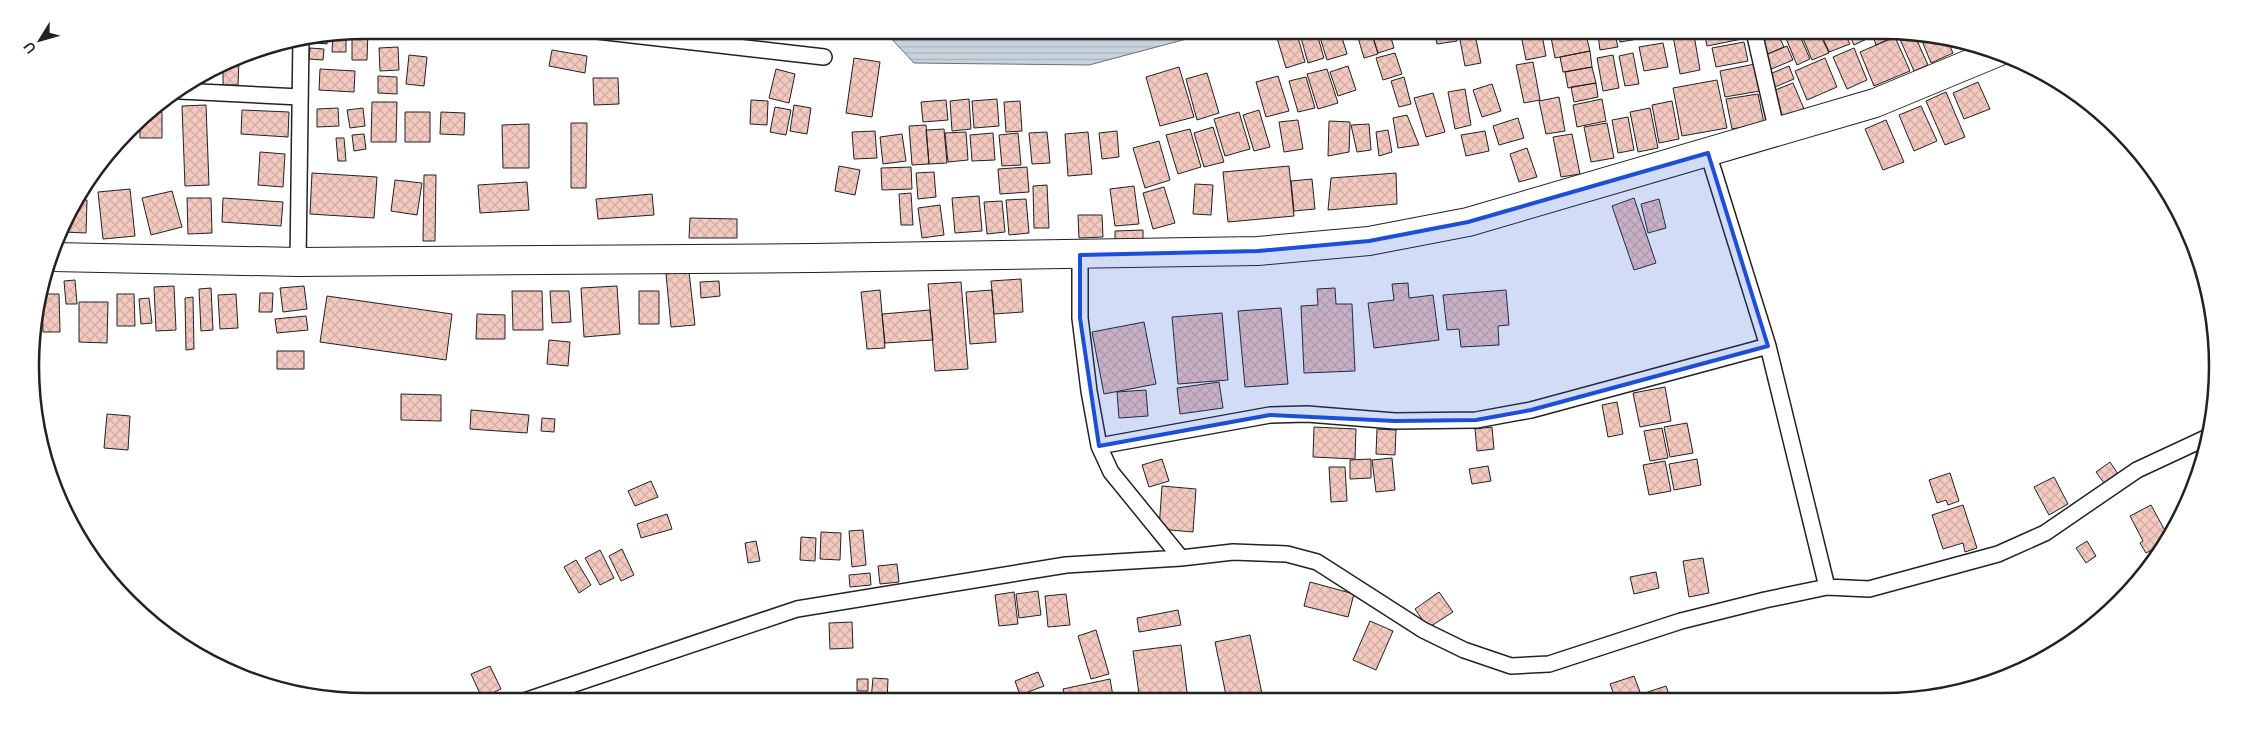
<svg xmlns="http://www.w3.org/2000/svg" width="2248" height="732" font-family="Manrope,sans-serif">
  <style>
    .water { fill: url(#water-rules); stroke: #6f6f6f }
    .building { fill: url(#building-cross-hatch); stroke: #222 }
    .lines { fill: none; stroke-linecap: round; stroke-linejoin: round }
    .street-casing { stroke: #222; stroke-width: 18 }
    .highway-casing { stroke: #222; stroke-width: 30 }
    .street { stroke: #fff; stroke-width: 15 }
    .highway { stroke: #fff; stroke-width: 28 }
    .marked { fill: #1d4ed8; fill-opacity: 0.2; stroke: #1d4ed8; stroke-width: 4; stroke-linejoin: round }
    .rim { fill: none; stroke: #222; stroke-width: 2.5 }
  </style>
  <defs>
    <pattern id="water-rules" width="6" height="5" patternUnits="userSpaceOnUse" patternTransform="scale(1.25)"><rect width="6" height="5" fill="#c7d3dd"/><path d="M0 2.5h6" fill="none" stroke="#abb5bd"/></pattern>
    <pattern id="building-cross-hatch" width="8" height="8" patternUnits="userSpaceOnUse" patternTransform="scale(1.25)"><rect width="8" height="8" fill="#f3c9c0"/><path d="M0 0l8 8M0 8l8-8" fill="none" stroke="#d0aca5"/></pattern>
  </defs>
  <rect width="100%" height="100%" fill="#fff"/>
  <path class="water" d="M877 32 1209 33 1089 65 914 63 886 33Z"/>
  <path class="building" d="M368 30 367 60H352V31Z
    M346 32V52H332L333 33Z
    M328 34 327 44 307 42 308 36Z
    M1292 34H1297L1305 62 1286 68 1277 38Z
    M1300 34H1317L1324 58 1308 63Z
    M1319 34H1341L1347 54 1327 60Z
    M1357 34H1372L1378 54 1364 58Z
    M1372 34H1390L1394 48 1378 53Z
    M1435 34H1456L1457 41 1437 44Z
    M1459 35H1475L1481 63 1465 66Z
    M1521 35H1542L1546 56 1526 60Z
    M1565 35H1586L1590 51 1555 58 1551 37Z
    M1598 35H1615L1618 47 1600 50Z
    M1619 35H1638V39L1620 42Z
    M1694 35 1700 70 1680 74 1673 36Z
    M1705 36H1746L1747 38 1707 46Z
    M1776 36H1779L1784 47 1763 56 1758 43Z
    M1785 36H1800L1810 59 1797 65Z
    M1802 36H1821L1829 53 1812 60Z
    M1822 36H1846L1850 44 1829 52Z
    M1850 36H1871V37L1854 45Z
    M1873 36H1896L1876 45Z
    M1915 36 1928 65 1914 71 1899 37Z
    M1920 36 1946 37 1953 53 1931 63Z
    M1895 37 1910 71 1874 86 1860 52Z
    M1744 42 1748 61 1716 67 1712 48Z
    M1663 43 1668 67 1644 71 1639 47Z
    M1787 46 1793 60 1769 70 1763 56Z
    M398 47 399 70 380 71 379 48Z
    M310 48 324 49 323 60 309 59Z
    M1854 48 1867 80 1847 89 1833 57Z
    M552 50 587 56 585 73 549 66Z
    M1590 51 1592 67 1563 72 1560 57Z
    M1395 53 1402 74 1383 80 1376 58Z
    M1633 53 1639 84 1625 86 1619 56Z
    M409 55 427 57 424 86 406 84Z
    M1613 55 1619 88 1603 91 1597 58Z
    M854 58 880 62 872 117 846 113Z
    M1825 58 1837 87 1807 100 1795 71Z
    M229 61H239L238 85H223V65Z
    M1533 62 1540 100 1524 103 1516 65Z
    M1755 64 1760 91 1725 97 1720 71Z
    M1348 66 1356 90 1338 96 1330 72Z
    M1789 66 1794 79 1770 89 1765 76Z
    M1179 67 1194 117 1160 126 1146 77Z
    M1592 67 1596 83 1568 88 1565 72Z
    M320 69 355 71 354 92 319 90Z
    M776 69 795 74 789 103 769 98Z
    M1327 69 1338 103 1318 109 1307 74Z
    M1207 73 1219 113 1197 120 1186 79Z
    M378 76 397 77V94L378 93Z
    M1278 76 1289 111 1266 117 1256 82Z
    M1306 77 1315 108 1298 112 1289 81Z
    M1404 77 1411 104 1399 107 1391 81Z
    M593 78H618L619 104 594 105Z
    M1717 80 1727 128 1682 136 1673 88Z
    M1978 82 1990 109 1964 119 1953 93Z
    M1596 83 1598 97 1574 102 1571 87Z
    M1793 83 1804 109 1782 118 1770 92Z
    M1492 84 1501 111 1482 117 1473 90Z
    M1465 89 1471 125 1455 129 1448 92Z
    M1946 92 1965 137 1945 145 1926 101Z
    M1433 93 1445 132 1426 137 1414 98Z
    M1758 94 1764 123 1732 129 1726 99Z
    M1559 97 1565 131 1546 134 1539 101Z
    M969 99 971 129 952 131 950 101Z
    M997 99 999 126 974 128 972 101Z
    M1602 99 1606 121 1577 127 1573 105Z
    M751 100 768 101 767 125 750 124Z
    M946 100 948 120 923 122 921 102Z
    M1020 101 1022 131 1006 132 1004 102Z
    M1672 101 1679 139 1659 143 1652 105Z
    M372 102H397L396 142H371Z
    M206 105 209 185 185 186 182 106Z
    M794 105 811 108 807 134 790 131Z
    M1921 106 1937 141 1914 151 1899 115Z
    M775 107 791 110 786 135 770 132Z
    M338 108 339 126 317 127V109Z
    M363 108 365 126 350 128 347 110Z
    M1650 108 1658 148 1638 152 1630 112Z
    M242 110 289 112 288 137 241 134Z
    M1259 110 1270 147 1254 151 1243 115Z
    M147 112H162V138H140V118Z
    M405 112H430V142H405Z
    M441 112 465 113 464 135 440 134Z
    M1239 112 1250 149 1225 156 1214 119Z
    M1407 115 1419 145 1398 148 1393 118Z
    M1628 117 1634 150 1618 153 1612 120Z
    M1518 118 1524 138 1499 145 1493 126Z
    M1298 120 1303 149 1284 152 1279 122Z
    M1886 120 1904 162 1883 170 1865 129Z
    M1329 121 1350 122 1349 152 1328 156Z
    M135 123V135H126V133Z
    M571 123H587L586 188H571Z
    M1607 123 1614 158 1591 162 1584 127Z
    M529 124V168H503L502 125Z
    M1369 124 1371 150 1357 152 1351 125Z
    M926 125 929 164 912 165 909 126Z
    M1213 127 1224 162 1204 167 1194 133Z
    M944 129 947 163 929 164 926 130Z
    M1190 129 1201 167 1178 174 1166 135Z
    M1388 130 1392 152 1379 156 1376 132Z
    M875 131 877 158 854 159 852 132Z
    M1117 131 1119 157 1102 159 1099 133Z
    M1485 131 1489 151 1466 156 1461 135Z
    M966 132 968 160 948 162 945 133Z
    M1047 132 1050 163 1032 164 1029 133Z
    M1088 132 1092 174 1068 176 1065 134Z
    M993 133 995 160 972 161 970 135Z
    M1018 133 1021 165 1002 166 999 135Z
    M364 134 366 149 354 151 352 135Z
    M902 134 906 161 883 164 880 137Z
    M1572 134 1580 174 1561 177 1553 137Z
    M336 138H344L346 161H338Z
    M1159 141 1170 180 1145 188 1133 148Z
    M1527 148 1537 177 1519 182 1510 154Z
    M260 152 285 154 283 187 258 185Z
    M839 166 860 170 855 195 835 191Z
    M1289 166 1294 216 1228 222 1223 172Z
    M911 167 912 189 882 190 881 168Z
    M1027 167 1029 192 1000 194 998 169Z
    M934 172 936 197 918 199 916 173Z
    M312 173 377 177 374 218 310 214Z
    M1396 173 1397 204 1328 210 1331 178Z
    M424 175H436L435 241H423Z
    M1312 179 1315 209 1294 211 1291 181Z
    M395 180 422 183 417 215 391 211Z
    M527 182 529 210 480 213 478 185Z
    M1195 184 1213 185 1211 215 1193 214Z
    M1047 185 1049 228H1034L1033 186Z
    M1134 186 1139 224 1115 226 1110 189Z
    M1164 187 1175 223 1153 229 1143 193Z
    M130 189 135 236 103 239 98 192Z
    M172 191 182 227 151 235 142 198Z
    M911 193 913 225H901L899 194Z
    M652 194 654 215 598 219 596 199Z
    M979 196 982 231 955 233 952 198Z
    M187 198H211L212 233 188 234Z
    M223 198 283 202 281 226 222 222Z
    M1634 198 1656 263 1634 270 1612 206Z
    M1026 199 1029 233 1009 235 1006 200Z
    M1659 199 1666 228 1648 233 1641 204Z
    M75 200H87L86 233 64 232 65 217Z
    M1002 201 1005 232 987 234 984 202Z
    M940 205 944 235 922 238 918 208Z
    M1078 215H1102L1103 237 1079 238Z
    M690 218 737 219V238H689Z
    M1143 230V244L1115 245V231Z
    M689 272 695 325 671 327 666 274Z
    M1021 279 1023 312 994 314 991 281Z
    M75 280 77 304H66L64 281Z
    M719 281 720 296 701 298 700 282Z
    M961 282 968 369 935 371 928 284Z
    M1408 283 1409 298 1433 295 1439 340 1374 348 1368 303 1394 300 1392 284Z
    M174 286 176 330 156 331 154 287Z
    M304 286 307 309 283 312 280 288Z
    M617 286 620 334 584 337 581 288Z
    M211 288 213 330 201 331 199 289Z
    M1335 288 1336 304H1352L1355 371 1304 373 1301 306 1318 305 1317 289Z
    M880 290 885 348 867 349 861 292Z
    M992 290 996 342 970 344 966 292Z
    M1506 290 1509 325 1498 326 1499 345 1461 347 1459 329 1447 330 1443 295Z
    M512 291H542L543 330H513Z
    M550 291H569L571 322 552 323Z
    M639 291H659V324H639Z
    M260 293H273L272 312H259Z
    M42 294H59L60 332H43Z
    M117 294H134L135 326H117Z
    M236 294 238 328 220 329 218 295Z
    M327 296 452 314 446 360 320 342Z
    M193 297 194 349 186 350 185 298Z
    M149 298 152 323 141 324 139 299Z
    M79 302H108L107 343 79 342Z
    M1281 308 1288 384 1245 387 1238 311Z
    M930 310 933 340 885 343 882 314Z
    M1222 313 1228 380 1178 384 1172 317Z
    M477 314 505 315V339H476Z
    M306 316 308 330 277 333 275 319Z
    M1144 322 1156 384 1104 394 1092 332Z
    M549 340 570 342 568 366 547 364Z
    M277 351H304V369H277Z
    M1219 382 1223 408 1180 414 1177 388Z
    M1665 387 1671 421 1640 427 1633 393Z
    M1146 390 1148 416 1119 418 1117 392Z
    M401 394 441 395V421L401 420Z
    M1617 402 1623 434 1608 437 1602 405Z
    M471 410 529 415 527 433 470 429Z
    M107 414 130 416 128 450 104 448Z
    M542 418 555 419 554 432 541 431Z
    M1687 423 1693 453 1670 457 1664 427Z
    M1314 427 1356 429 1355 459 1313 457Z
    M1492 427 1494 449 1477 451 1475 429Z
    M1662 428 1668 458 1650 461 1644 431Z
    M1377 429 1396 430 1395 455 1376 454Z
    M1392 458 1395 490 1376 492 1372 460Z
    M1162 459 1169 481 1149 487 1142 465Z
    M1371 459V478L1350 479V460Z
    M1697 459 1701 485 1674 490 1669 464Z
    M1665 461 1671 491 1649 495 1643 465Z
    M2110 462 2118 474 2104 483 2096 472Z
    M1488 466 1491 481 1472 484 1469 469Z
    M1329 467H1345L1347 501 1331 502Z
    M1950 473 1959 501 1948 505 1946 500 1937 503 1929 480Z
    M2054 477 2068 504 2049 515 2034 487Z
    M651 481 658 497 635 506 628 491Z
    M1162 486 1196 489 1193 532 1159 529Z
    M1963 505 1977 548 1965 552 1963 543 1943 549 1932 515Z
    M2151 505 2169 538 2166 543 2146 553 2140 543 2143 541 2130 516Z
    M667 514 672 529 641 538 637 524Z
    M863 530 866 565 852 567 849 531Z
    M821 532 841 533 840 560 820 559Z
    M801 537 816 538 815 561 800 560Z
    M756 541 760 561 748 563 745 543Z
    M2087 541 2096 556 2086 563 2076 548Z
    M622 549 634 575 621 581 609 556Z
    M600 550 614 578 600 585 585 558Z
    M1703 558 1709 593 1689 597 1683 561Z
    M576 560 591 585 579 593 564 567Z
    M897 564 899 582 880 584 878 566Z
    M1656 572 1659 588 1634 594 1630 577Z
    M870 573 871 585 850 587 849 575Z
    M1310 582 1354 594 1348 617 1304 606Z
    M1038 591 1041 615 1019 618 1016 594Z
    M1014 592 1018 624 999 626 995 595Z
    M1439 592 1453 612 1428 628 1415 609Z
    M1066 594 1070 625 1048 627 1045 596Z
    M1178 610 1181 625 1139 632 1137 618Z
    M1370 621 1393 631 1376 670 1353 660Z
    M852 622 853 648 830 649 829 623Z
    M1096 630 1109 674 1091 679 1078 636Z
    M1250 635 1262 694 1227 700 1215 642Z
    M1181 645 1188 700 1140 701 1133 651Z
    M490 666 501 689 482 698 471 674Z
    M1038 672 1044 686 1020 695 1015 681Z
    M1634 676 1643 700H1616L1610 684Z
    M873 678 888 679 887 701 871 700Z
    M857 679H868V691H857Z
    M1110 679 1113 696 1091 701H1066L1063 689Z
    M1666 686 1671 700H1644L1642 694Z
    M1050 694 1052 701H1030Z"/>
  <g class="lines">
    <defs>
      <path id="street" d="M597 31 824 57
        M1755 36 1777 132
        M180 91 300 97
        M1708 153 1768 346 1827 587
        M1080 255V318L1089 391 1099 446 1111 472 1181 558
        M298 262 301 36
        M1099 446 1270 415 1307 414 1395 421 1476 420 1531 410 1768 346
        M521 702 797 609 1066 565 1181 558 1233 552 1287 554 1317 562 1423 630 1464 650 1511 666 1549 664 1681 621 1765 600 1827 587 1869 589 1998 554 2045 533 2137 470 2210 436"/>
      <path id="highway" d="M53 257 298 262 813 258 1258 251 1369 241 1468 222 1875 103 1998 52"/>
    </defs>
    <use href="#street" class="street-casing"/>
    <use href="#highway" class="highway-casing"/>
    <use href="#street" class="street"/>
    <use href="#highway" class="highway"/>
  </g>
  <path class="marked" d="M1708 153 1768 346 1531 410 1476 420 1395 421 1270 415 1099 446 1080 318V255L1258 251 1369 241 1468 222Z"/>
  <path d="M0 0H2248V732H0ZM366 39H1882A327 327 0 0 1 2209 366V366A327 327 0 0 1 1882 693H366A327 327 0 0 1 39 366V366A327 327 0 0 1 366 39Z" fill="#fff" fill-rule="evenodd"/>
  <path class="rim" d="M366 39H1882A327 327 0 0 1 2209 366V366A327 327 0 0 1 1882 693H366A327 327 0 0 1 39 366V366A327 327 0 0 1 366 39Z"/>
  <g transform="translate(40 40) rotate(233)" stroke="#ffffff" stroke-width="4" paint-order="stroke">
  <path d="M0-4L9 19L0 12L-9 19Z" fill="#222222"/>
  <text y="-8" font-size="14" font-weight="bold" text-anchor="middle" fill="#222222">U</text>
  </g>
</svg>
